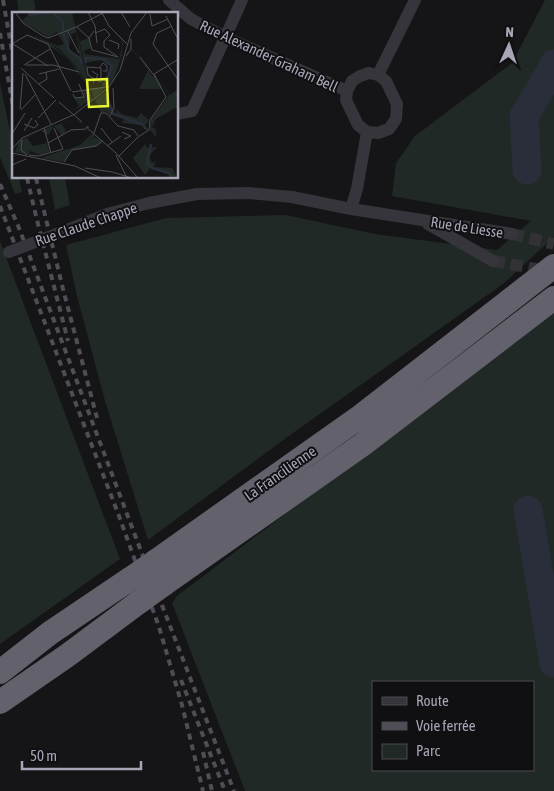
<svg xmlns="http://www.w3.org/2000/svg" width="554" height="791" font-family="'Asap Condensed',sans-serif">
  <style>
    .green { fill: #202925; fill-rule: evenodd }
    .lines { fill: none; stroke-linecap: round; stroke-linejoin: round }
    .river { stroke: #2a2d3a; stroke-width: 29 }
    .street-tunnel { stroke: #323136; stroke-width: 12; stroke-dasharray: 12 6; stroke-linecap: butt }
    .street { stroke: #36353b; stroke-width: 12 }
    .highway { stroke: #62616c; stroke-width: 24 }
    .rail { stroke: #4f4e56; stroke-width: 4; stroke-dasharray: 6 5; stroke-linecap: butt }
    .street-bridge { stroke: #36353b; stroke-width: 12 }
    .highway-bridge { stroke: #62616c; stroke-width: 24 }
    .labels { text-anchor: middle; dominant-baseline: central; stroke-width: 4; stroke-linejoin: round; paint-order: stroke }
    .street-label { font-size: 15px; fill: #a7a6b7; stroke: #100f11 }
    .inset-river { fill: none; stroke: #2a2d3a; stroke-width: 2.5 }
    .inset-road { fill: none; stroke: #4f4e56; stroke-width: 1 }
    .view { fill: #eaf52d; fill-opacity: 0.15; stroke: #eaf52d; stroke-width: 2.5 }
    .inset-edge { fill: none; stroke: #a7a6b7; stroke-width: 2.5 }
  </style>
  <rect width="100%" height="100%" fill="#151416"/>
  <path class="green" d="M17 0H34L36 14H19Z
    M545 0H554V237L503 284 286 438 148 540 105 401 77 296 66 245 166 218 286 215 375 234 497 250 531 221 392 196 396 163 415 136 512 63Z
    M0 83 14 150V178H19L22 192 15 194 0 157Z
    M49 178H65L70 205 55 210Z
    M0 241 120 559 0 644Z
    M554 310V791H245L172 603 177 596ZM373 682H533V770H373Z"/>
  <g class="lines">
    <path class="river" d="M527 170 524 116 550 73 554 64
      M528 510 554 663"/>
    <path class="street-tunnel" d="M512 234 554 244
      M493 261 547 271"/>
    <path class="street" d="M169 0 191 19 225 37 347 91
      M369 73 378 75 386 81 397 104 396 119 389 129 378 133 367 132 358 125 346 100 347 91 352 81 360 76Z
      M378 75 415 0
      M178 114 192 111 242 0
      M351 209 357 189 367 132
      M428 224 493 261
      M64 231 107 214 149 203 197 194 248 193 292 197 351 209 512 234"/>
    <path class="highway" d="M156 561 361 416 554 266
      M164 584 362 445 554 298
      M0 672 50 633 130 579
      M0 702 68 655 139 602"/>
    <path class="rail" d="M3 0 14 62
      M0 33 14 112
      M27 178 37 220 68 341
      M36 178 63 289 97 418
      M0 184 19 228 141 551 234 791
      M0 206 119 516 159 627 182 705 203 791
      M181 680 225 791
      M203 752 212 791"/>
    <path class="street-bridge" d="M9 252 64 231"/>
    <path class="highway-bridge" d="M130 579 156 561
      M139 602 164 584"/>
  </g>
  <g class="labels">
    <g class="street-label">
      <text transform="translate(269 56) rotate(25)">Rue Alexander Graham Bell</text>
      <text transform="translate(86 224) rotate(-19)">Rue Claude Chappe</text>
      <text transform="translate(467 227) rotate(9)">Rue de Liesse</text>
      <text transform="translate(280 473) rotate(-35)">La Francilienne</text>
    </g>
  </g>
  <g transform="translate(12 12)">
    <rect width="166" height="166" fill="#151416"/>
    <path d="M20 0H60L77 74 64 54 46 36 20 23 0 20 23 24 46 34 52 32 45 20 36 25 9 9ZM56 18 59 23 64 20 68 45 56 36 58 31ZM89 4 110 28 111 30 110 43 101 69 82 86 78 76H93L90 73 98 55 89 48 74 51 78 75 66 23 68 29 77 26 79 36 71 39 73 42 107 47 110 35V29ZM27 27 40 33 58 48 67 59 72 68 81 87 61 99 67 94 62 86 72 84 71 79 75 77 71 68 57 47ZM121 38 125 43 134 54 141 65 143 63 151 77H127L136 58 121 39 117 40 108 58 116 40ZM145 63 158 83 166 77V98L163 96 144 107 140 115 144 117V125L138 118 139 108 157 83ZM96 77 97 90 102 97 97 103 94 99 89 101 83 88ZM103 96 110 102 125 106 129 101 137 108 133 114 110 111 112 107 100 102 105 100ZM64 107 70 111 71 113 64 107 50 112 54 119 50 124 42 114 35 125 37 122 35 123 29 119 15 126 21 134 35 131 38 140 29 143 18 139 17 143 3 140 7 129 38 115ZM81 121 83 124 76 130 83 125 90 129 84 134 60 138 51 150 28 146 68 133ZM133 132 135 136 145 135 137 144 140 151 144 149 142 155 160 156 166 166 138 156 133 163 121 146Z" fill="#202925" fill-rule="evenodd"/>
    <path class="inset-river" d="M42 2 51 10V18M16 3 36 0M51 20 57 39 68 46 70 52M74 51 73 46 92 47 100 54 94 73M95 85 101 102 130 112 135 118M139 132 135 151 140 156 157 161 160 166"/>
    <path class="inset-road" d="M3 0 11 11 31 24M76 0 83 14 85 31M109 0 118 15M138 2 140 14 156 7M90 3V1L97 14 116 33M154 4 167 29M160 14 145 21 141 32 167 69M65 15 77 26M55 18 67 41M82 19 77 26 80 38 106 45 92 35V29L98 23 93 17 83 21M31 24 36 26 64 15 89 2M97 28 107 32 106 37M0 32 15 23 36 32 59 79M1 32 36 54M114 44 119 37V27M128 45 144 66M12 53 38 37M14 53H41L67 60M88 55 91 51 95 54V59H91M9 56 42 86M80 59 86 63 81 71M13 62 39 112M27 62 47 57M142 62 167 47M88 70 76 63 75 55 89 56V70M27 72 35 67 34 61M60 80 94 75M61 82 63 86 72 85 67 72M47 90 70 110M8 97 11 61M9 98 23 83M98 104 102 96 101 76M26 106 44 88M12 112 22 116 26 113 23 108M106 114 122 118 126 124M77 115H74L104 141 126 166M32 116 39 141M89 116 100 130M12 119 20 106M110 120 119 124 112 127M82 121 89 101H94L106 114M0 122 13 101M126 125 137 118 138 108 154 85 142 62M10 127 9 138 15 143M36 131 59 118 74 117M95 134 109 124M0 137 10 126 63 102 97 75 108 58 119 21 135 0M0 141 63 154 89 166M17 143 27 144 51 137 42 116M104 143 114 164M107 144 126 125M52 150 60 138 84 134 91 129M0 153 14 147M73 156 100 160 120 166"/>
    <path class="view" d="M95 67 96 94 77 95 75 68Z"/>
    <rect width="166" height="166" class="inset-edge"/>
  </g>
  <rect x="372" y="681" width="162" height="90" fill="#100f11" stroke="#4c4b53"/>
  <rect x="382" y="697" width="25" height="8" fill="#36353b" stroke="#4c4b53"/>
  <text x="416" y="706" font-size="15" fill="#a7a6b7">Route</text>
  <rect x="382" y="722" width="25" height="8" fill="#4f4e56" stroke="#4c4b53"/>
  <text x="416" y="731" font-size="15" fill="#a7a6b7">Voie ferrée</text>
  <rect x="382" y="744" width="25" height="15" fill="#202925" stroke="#4c4b53"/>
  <text x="416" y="756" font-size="15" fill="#a7a6b7">Parc</text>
  <g transform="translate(509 45) rotate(3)" stroke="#100f11" stroke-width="4" paint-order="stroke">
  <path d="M0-4L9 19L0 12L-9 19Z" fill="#a7a6b7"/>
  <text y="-8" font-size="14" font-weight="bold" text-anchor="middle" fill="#a7a6b7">N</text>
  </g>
  <path d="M22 761v8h119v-8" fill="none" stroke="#a7a6b7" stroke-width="2.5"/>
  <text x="30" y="761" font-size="15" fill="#a7a6b7" stroke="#100f11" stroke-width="4" paint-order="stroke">50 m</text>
</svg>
